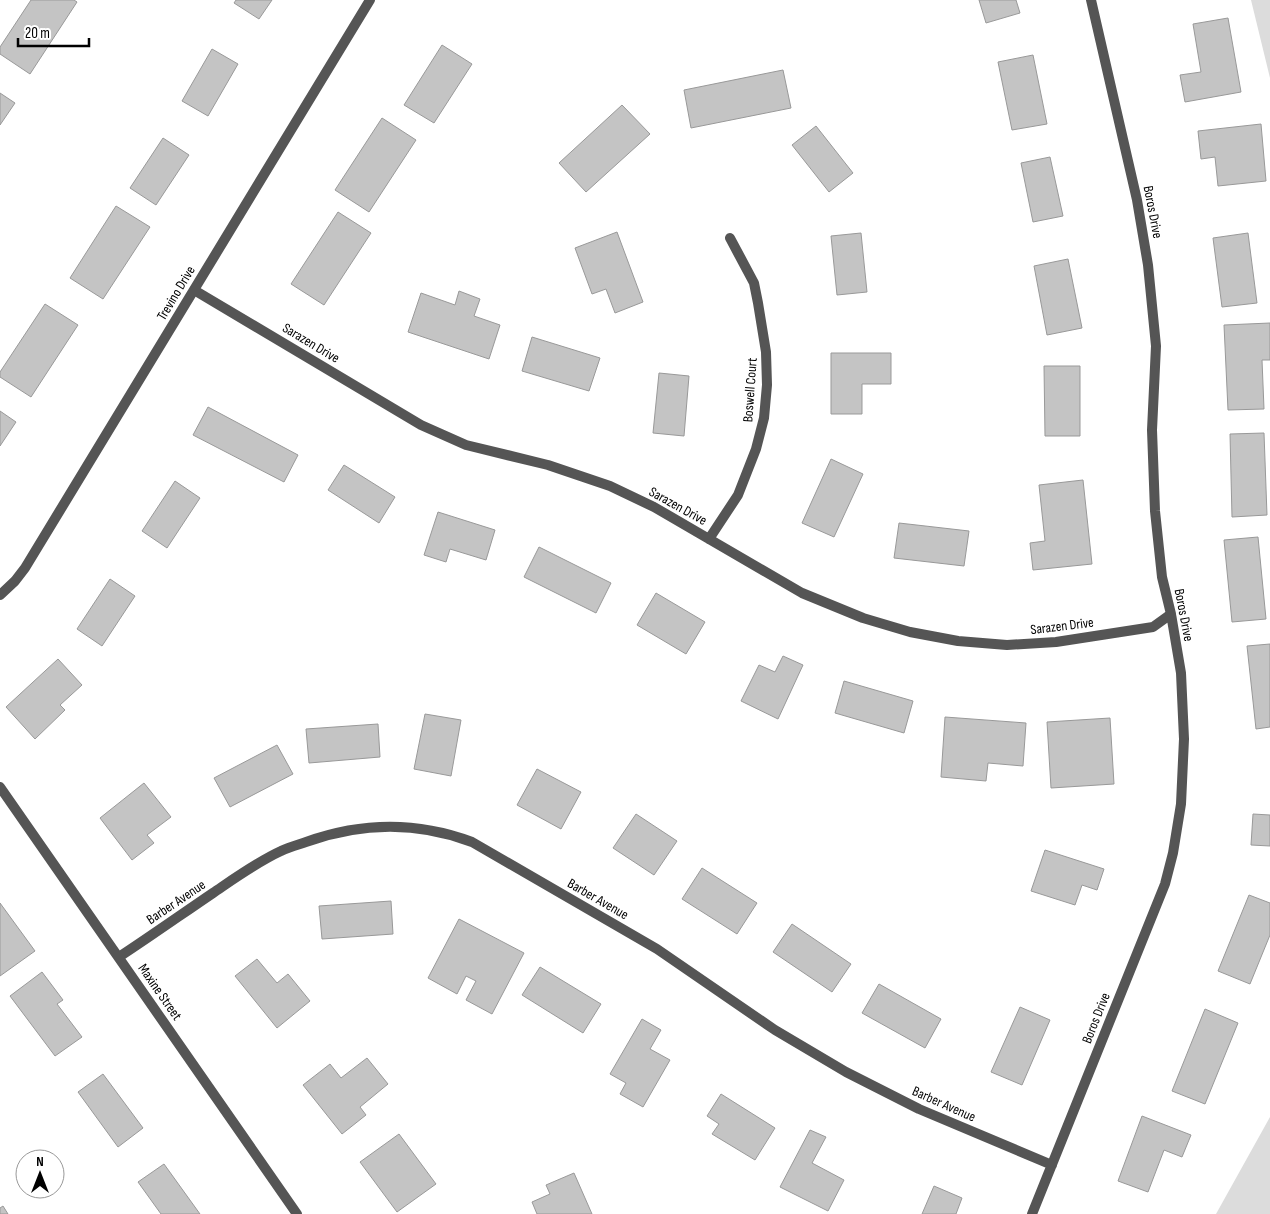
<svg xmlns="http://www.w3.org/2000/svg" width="1270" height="1214" font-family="'Sofia Sans Condensed',sans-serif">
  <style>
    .green { fill: #dcdcdc }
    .building { fill: #c4c4c4; stroke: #999 }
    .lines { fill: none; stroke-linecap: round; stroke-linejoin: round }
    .street { stroke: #555; stroke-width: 10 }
    .labels { text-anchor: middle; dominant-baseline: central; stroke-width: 5; stroke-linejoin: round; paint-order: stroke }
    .street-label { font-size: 14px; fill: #000; stroke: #fff }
  </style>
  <rect width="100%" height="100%" fill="#fff"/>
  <path class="green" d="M1251 0H1270V78Z
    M1270 1117V1214H1216Z"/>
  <path class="building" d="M31 0H74L77 2 30 74 0 54V47Z
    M236 0H272L259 19 234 3Z
    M979 0H1016L1020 13 986 23Z
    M1228 18 1241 92 1185 102 1180 75 1201 72 1193 24Z
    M442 45 472 64 434 123 404 105Z
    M212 49 238 64 208 116 182 101Z
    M1033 55 1047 124 1012 130 998 62Z
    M783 70 791 108 691 128 684 90Z
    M0 93 15 103 0 125Z
    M622 105 650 134 586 192 559 163Z
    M382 118 416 140 369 212 335 190Z
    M1261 124 1266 181 1218 186 1215 157 1201 159 1198 131Z
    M816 126 853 173 829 192 792 145Z
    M163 138 189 155 156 205 130 188Z
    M1050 157 1063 216 1033 222 1021 163Z
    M116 206 150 227 103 299 70 278Z
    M338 212 371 233 324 305 291 284Z
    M617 232 643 302 615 313 606 289 592 294 575 248Z
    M861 233 867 292 837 295 831 236Z
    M1248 233 1257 303 1222 307 1213 238Z
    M1068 259 1082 328 1047 335 1034 266Z
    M459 291 480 299 474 316 500 325 489 359 408 332 421 293 455 305Z
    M45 304 78 325 31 397 0 377V372Z
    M1270 323V360H1262L1264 409 1228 410 1224 325Z
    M532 337 600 358 589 391 522 371Z
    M831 353H891V384H862V414H831Z
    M1044 366H1080V436H1045Z
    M659 373 689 376 684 436 653 433Z
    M208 407 298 455 284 482 193 435Z
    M0 411 16 422 0 446Z
    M1264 433 1267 515 1232 517 1230 434Z
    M831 459 863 474 834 537 802 523Z
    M344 465 395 497 379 523 328 490Z
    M1083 480 1092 564 1033 570 1030 543 1045 541 1039 485Z
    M175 481 200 498 167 548 142 531Z
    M438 512 495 530 486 560 450 549 446 562 424 555Z
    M899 523 969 531 964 566 894 558Z
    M1258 537 1266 619 1232 622 1224 540Z
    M539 547 611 583 596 613 524 577Z
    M110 579 135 596 102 646 77 629Z
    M656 593 705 622 686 654 637 625Z
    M1270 644V727L1256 729 1247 646Z
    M783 656 803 665 778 719 741 701 759 665 775 672Z
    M58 659 82 685 60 705 65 710 35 739 6 707Z
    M844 681 913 701 904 733 835 713Z
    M425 714 461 720 451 776 414 769Z
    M945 717 1026 723 1023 766 988 763 986 781 941 777Z
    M1110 718 1114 784 1051 788 1047 722Z
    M378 724 380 757 309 763 306 729Z
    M277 745 293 774 230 807 214 778Z
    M537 769 581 792 561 829 517 805Z
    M144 783 171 817 147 835 154 843 132 860 100 818Z
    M636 814 677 841 654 875 613 848Z
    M1253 814 1270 815V846L1251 845Z
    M1045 850 1104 869 1097 890 1082 885 1075 905 1031 891Z
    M702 868 757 903 737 934 682 899Z
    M1249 895 1270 903V935L1250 984 1218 971Z
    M391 901 393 934 322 939 319 906Z
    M0 903 35 951 0 976Z
    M459 919 524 953 492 1014 466 1000 476 981 466 976 457 994 428 978Z
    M792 924 851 964 832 992 773 952Z
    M257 959 277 983 288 974 310 1001 277 1028 235 976Z
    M540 967 601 1004 583 1033 522 995Z
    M42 972 63 1000 57 1004 82 1037 55 1056 10 996Z
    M879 984 941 1019 925 1048 862 1013Z
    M1020 1007 1050 1020 1022 1085 991 1072Z
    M1205 1009 1238 1023 1205 1104 1172 1091Z
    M642 1019 661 1030 650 1049 670 1060 643 1107 620 1094 626 1083 610 1074Z
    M367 1058 388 1084 360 1107 366 1115 342 1134 303 1085 330 1064 341 1078Z
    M103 1074 143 1128 118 1147 78 1092Z
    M721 1094 775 1128 755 1160 712 1134 719 1124 707 1116Z
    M1142 1116 1191 1135 1182 1157 1164 1150 1148 1192 1118 1181Z
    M810 1130 826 1137 812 1163 844 1180 828 1211 780 1187Z
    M399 1134 436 1184 397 1212 360 1162Z
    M164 1164 200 1214H161L138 1182Z
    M574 1173 592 1214H537L532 1202 550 1194 546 1185Z
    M934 1186 962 1198 956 1214H922Z
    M3 1206 8 1214H0V1208Z"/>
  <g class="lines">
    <path class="street" d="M194 290 421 425 466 445 548 465 610 486 654 507 802 593 863 618 910 632 958 641 1007 645 1056 642 1153 627 1171 614
      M709 539 738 495 756 449 764 418 767 385 766 352 758 303 754 283 730 238
      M0 595 15 581 25 568 370 0
      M0 787 297 1214
      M119 957C151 936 182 914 213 893 235 878 257 862 281 851 289 847 297 845 306 842 362 822 416 821 472 842L657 949 775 1030 846 1072 919 1109 1052 1165
      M1032 1214 1165 884 1173 853 1181 804 1184 739 1181 673 1171 614 1162 577 1155 511 1152 430 1156 346 1148 265 1137 200 1091 0"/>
  </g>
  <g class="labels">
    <g class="street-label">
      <text transform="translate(1153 212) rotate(79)">Boros Drive</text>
      <text transform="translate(176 293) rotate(-59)">Trevino Drive</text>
      <text transform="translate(311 343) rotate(31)">Sarazen Drive</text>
      <text transform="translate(750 390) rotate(-86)">Boswell Court</text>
      <text transform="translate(678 506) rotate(29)">Sarazen Drive</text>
      <text transform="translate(1184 615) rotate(79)">Boros Drive</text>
      <text transform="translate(1062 626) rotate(-7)">Sarazen Drive</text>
      <text transform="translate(598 899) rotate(30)">Barber Avenue</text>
      <text transform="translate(176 902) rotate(-34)">Barber Avenue</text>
      <text transform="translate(160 992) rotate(55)">Maxine Street</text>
      <text transform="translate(1096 1018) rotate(-68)">Boros Drive</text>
      <text transform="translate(944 1104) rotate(24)">Barber Avenue</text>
    </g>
  </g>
  <g transform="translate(40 1174)"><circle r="24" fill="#ffffff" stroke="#999999"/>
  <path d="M0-4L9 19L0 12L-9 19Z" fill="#000000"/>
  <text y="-8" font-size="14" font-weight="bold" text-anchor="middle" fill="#000000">N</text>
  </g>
  <path d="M18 38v8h71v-8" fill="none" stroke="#000000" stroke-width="2.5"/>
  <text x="25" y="38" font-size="15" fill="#000000" stroke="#ffffff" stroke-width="4" paint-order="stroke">20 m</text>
</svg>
